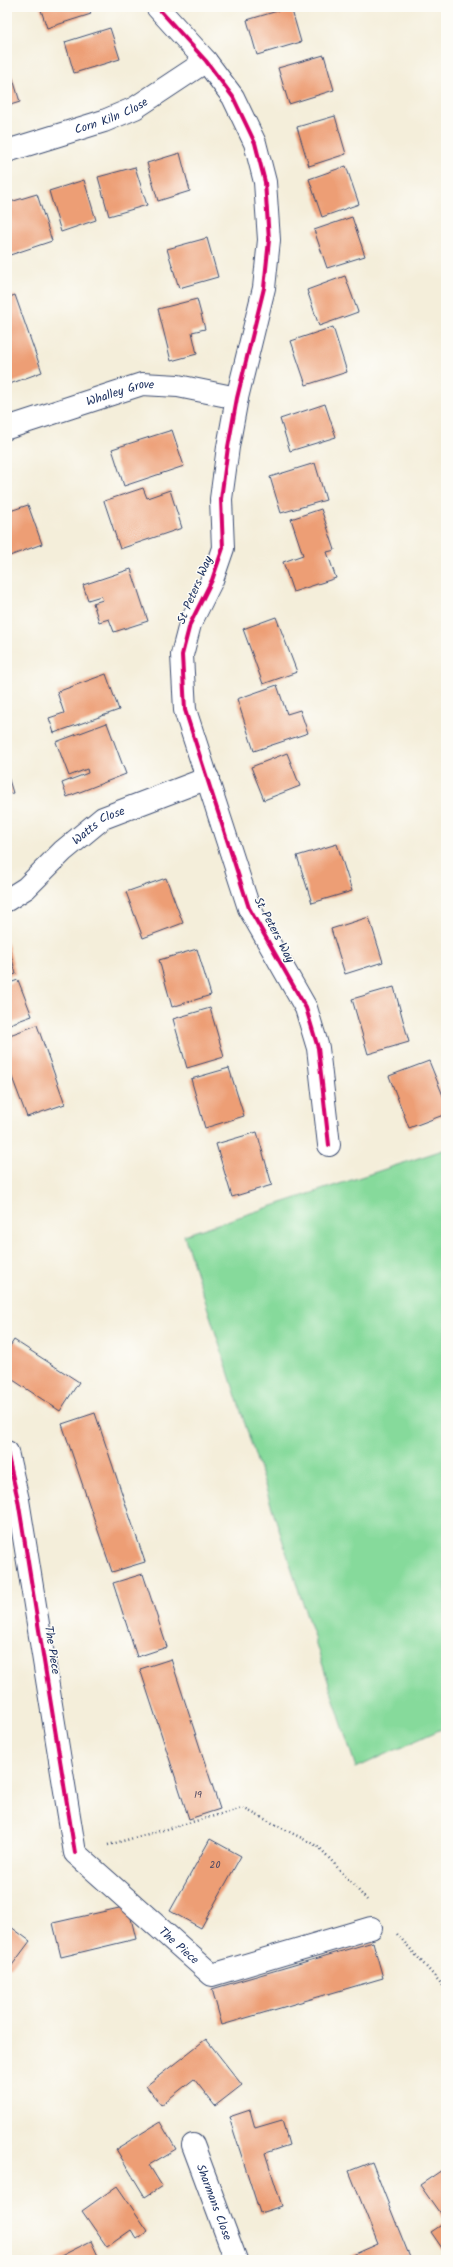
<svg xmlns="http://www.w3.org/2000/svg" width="453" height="2267" font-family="Kalam,sans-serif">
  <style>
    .green { fill: #86da9b; stroke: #50847c }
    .building { fill: #ed9e74 }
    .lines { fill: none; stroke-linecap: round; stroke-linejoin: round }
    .minor-casing { stroke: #3c4c71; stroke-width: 24 }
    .path { stroke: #3c4c71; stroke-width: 2.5; stroke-dasharray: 1 3; stroke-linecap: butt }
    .minor { stroke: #fff; stroke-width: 22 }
    .cycleway-casing { stroke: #fdfcf7; stroke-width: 6 }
    .cycleway { stroke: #d6006c; stroke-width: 4 }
    .labels { text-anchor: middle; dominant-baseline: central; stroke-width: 3; stroke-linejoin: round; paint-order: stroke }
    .number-label { font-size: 10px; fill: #504b64 }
    .street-label { font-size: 12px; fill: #1b2f5e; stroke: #fdfcf7 }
  </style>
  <rect width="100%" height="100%" fill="#fdfcf7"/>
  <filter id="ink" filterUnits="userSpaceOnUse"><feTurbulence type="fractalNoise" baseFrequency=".025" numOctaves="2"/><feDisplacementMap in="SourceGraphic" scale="8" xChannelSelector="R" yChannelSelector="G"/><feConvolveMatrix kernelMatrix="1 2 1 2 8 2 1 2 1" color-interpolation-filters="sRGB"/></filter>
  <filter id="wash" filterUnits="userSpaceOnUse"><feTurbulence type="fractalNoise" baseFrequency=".012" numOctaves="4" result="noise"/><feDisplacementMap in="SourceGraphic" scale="16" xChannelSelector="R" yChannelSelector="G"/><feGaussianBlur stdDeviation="0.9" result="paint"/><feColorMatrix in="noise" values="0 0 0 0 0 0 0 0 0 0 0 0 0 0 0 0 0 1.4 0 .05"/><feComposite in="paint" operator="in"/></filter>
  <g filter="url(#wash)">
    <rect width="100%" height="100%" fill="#f4eeda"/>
    <path class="green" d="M446 1149V1727L356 1768 184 1235Z"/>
    <g id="blocks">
      <path class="building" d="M40 7H89L91 14 47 28Z
        M291 7 301 42 257 55 247 20Z
        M110 28 120 59 74 73 65 42Z
        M324 55 334 90 289 104 278 68Z
        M7 59 20 102 7 106Z
        M335 116 346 154 309 166 297 127Z
        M180 153 190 191 158 201 147 163Z
        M346 166 359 204 322 217 309 179Z
        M135 167 147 205 109 216 98 177Z
        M84 180 96 220 61 232 49 191Z
        M37 194 52 241 7 256V203Z
        M352 217 365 256 327 268 314 230Z
        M207 238 218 277 179 288 167 249Z
        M345 276 358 312 319 326 307 290Z
        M15 295 42 372 7 385V298Z
        M197 299 205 329 192 332 197 354 171 361 158 309Z
        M333 327 347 372 306 385 291 341Z
        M325 404 336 437 290 451 280 419Z
        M172 430 184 466 124 486 112 449Z
        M315 463 326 500 281 513 270 477Z
        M143 488 147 498 170 490 182 528 120 549 104 501Z
        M28 505 42 544 7 557V512Z
        M321 509 335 550 327 552 336 578 293 592 283 562 303 555 291 519Z
        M131 569 148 621 114 632 109 619 99 622 93 603 103 600 101 596 88 600 83 585Z
        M276 617 297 672 263 684 243 629Z
        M106 674 119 710 54 733 49 718 64 713 57 692Z
        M277 685 287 714 300 710 308 733 254 751 237 699Z
        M107 723 126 774 67 797 62 783 88 773 87 769 69 776 56 742Z
        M287 753 300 786 264 800 251 767Z
        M7 773 13 793 7 794Z
        M337 844 352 891 312 903 297 856Z
        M166 878 183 923 143 938 126 892Z
        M369 917 383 962 345 974 331 929Z
        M7 941 16 974 7 977Z
        M197 949 211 995 172 1007 159 960Z
        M18 980 32 1016 7 1025V984Z
        M394 987 409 1042 368 1054 352 999Z
        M210 1008 224 1057 187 1068 173 1019Z
        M37 1025 65 1104 27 1117 7 1064V1036Z
        M429 1061 446 1103V1114L409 1128 389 1076Z
        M229 1068 244 1116 205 1128 191 1079Z
        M257 1132 272 1185 232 1197 216 1144Z
        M14 1340 79 1382 60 1411 7 1376V1351Z
        M95 1413 145 1562 112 1572 62 1424Z
        M143 1574 167 1647 137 1657 113 1583Z
        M171 1659 220 1809 189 1819 140 1669Z
        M210 1839 241 1856 201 1928 170 1911Z
        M128 1906 136 1939 61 1957 53 1923Z
        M7 1924 30 1941 10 1968 7 1966Z
        M373 1942 383 1978 222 2025 212 1989Z
        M206 2039 242 2085 215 2106 194 2079 161 2105 146 2086Z
        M250 2110 255 2128 282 2120 289 2145 265 2153 282 2206 260 2213 229 2117Z
        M160 2122 176 2149 149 2165 162 2186 145 2197 116 2149Z
        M372 2162 398 2228 411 2260H346V2258L378 2244 349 2171Z
        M445 2168 446 2169V2254L431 2232 446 2222 420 2185Z
        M117 2186 148 2231 137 2239 131 2230 107 2247 82 2211Z
        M91 2241 100 2260H53Z"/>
    </g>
  </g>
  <g filter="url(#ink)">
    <use href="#blocks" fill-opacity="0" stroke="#3c4c71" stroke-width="1"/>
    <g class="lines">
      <defs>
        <g id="minor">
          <path d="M157 7 206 61 233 97 255 143 265 182 269 240 264 288 237 398 228 447 221 499 223 548 212 580 190 624 182 655 185 710 249 908 306 1008 318 1048 329 1145"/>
          <path id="s1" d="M7 151 104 121 135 108 206 61"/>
          <path id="s2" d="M7 428 142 384 178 386 237 398"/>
          <path id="s3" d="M7 900 26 888 63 851 103 818 208 778"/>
          <path id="s4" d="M7 1452 18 1500 75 1853 212 1975 371 1928"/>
          <path id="s5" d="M193 2145 236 2260"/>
        </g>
      </defs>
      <use href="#minor" class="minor-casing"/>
      <path class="path" d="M108 1845 243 1808 319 1847 367 1900
        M397 1934 446 1989"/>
      <use href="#minor" class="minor"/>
      <defs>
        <path id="cycleway" d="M157 7 206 61 233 97 255 143 265 182 269 240 264 288 237 398 228 447 221 499 223 548 212 580 190 624 182 655 185 710 249 908 306 1008 318 1048 329 1145
          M7 1452 18 1500 75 1853"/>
      </defs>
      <use href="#cycleway" class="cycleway-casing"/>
      <use href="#cycleway" class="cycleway"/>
    </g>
  </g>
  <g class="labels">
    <g class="number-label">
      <text x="198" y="1795">19</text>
      <text x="215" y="1865">20</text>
    </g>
    <g class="street-label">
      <text stroke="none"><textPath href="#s1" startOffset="110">Corn Kiln Close</textPath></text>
      <text stroke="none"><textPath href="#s2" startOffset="119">Whalley Grove</textPath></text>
      <text transform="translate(195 590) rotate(-67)">St Peters Way</text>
      <text stroke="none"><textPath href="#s3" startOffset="119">Watts Close</textPath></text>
      <text transform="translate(274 930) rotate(62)">St Peters Way</text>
      <text transform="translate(52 1650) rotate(81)">The Piece</text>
      <text stroke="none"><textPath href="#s4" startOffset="546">The Piece</textPath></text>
      <text stroke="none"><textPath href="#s5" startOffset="61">Sharmans Close</textPath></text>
    </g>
  </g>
  <rect width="453" height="2267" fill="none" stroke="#fdfcf7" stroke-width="24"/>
</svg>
